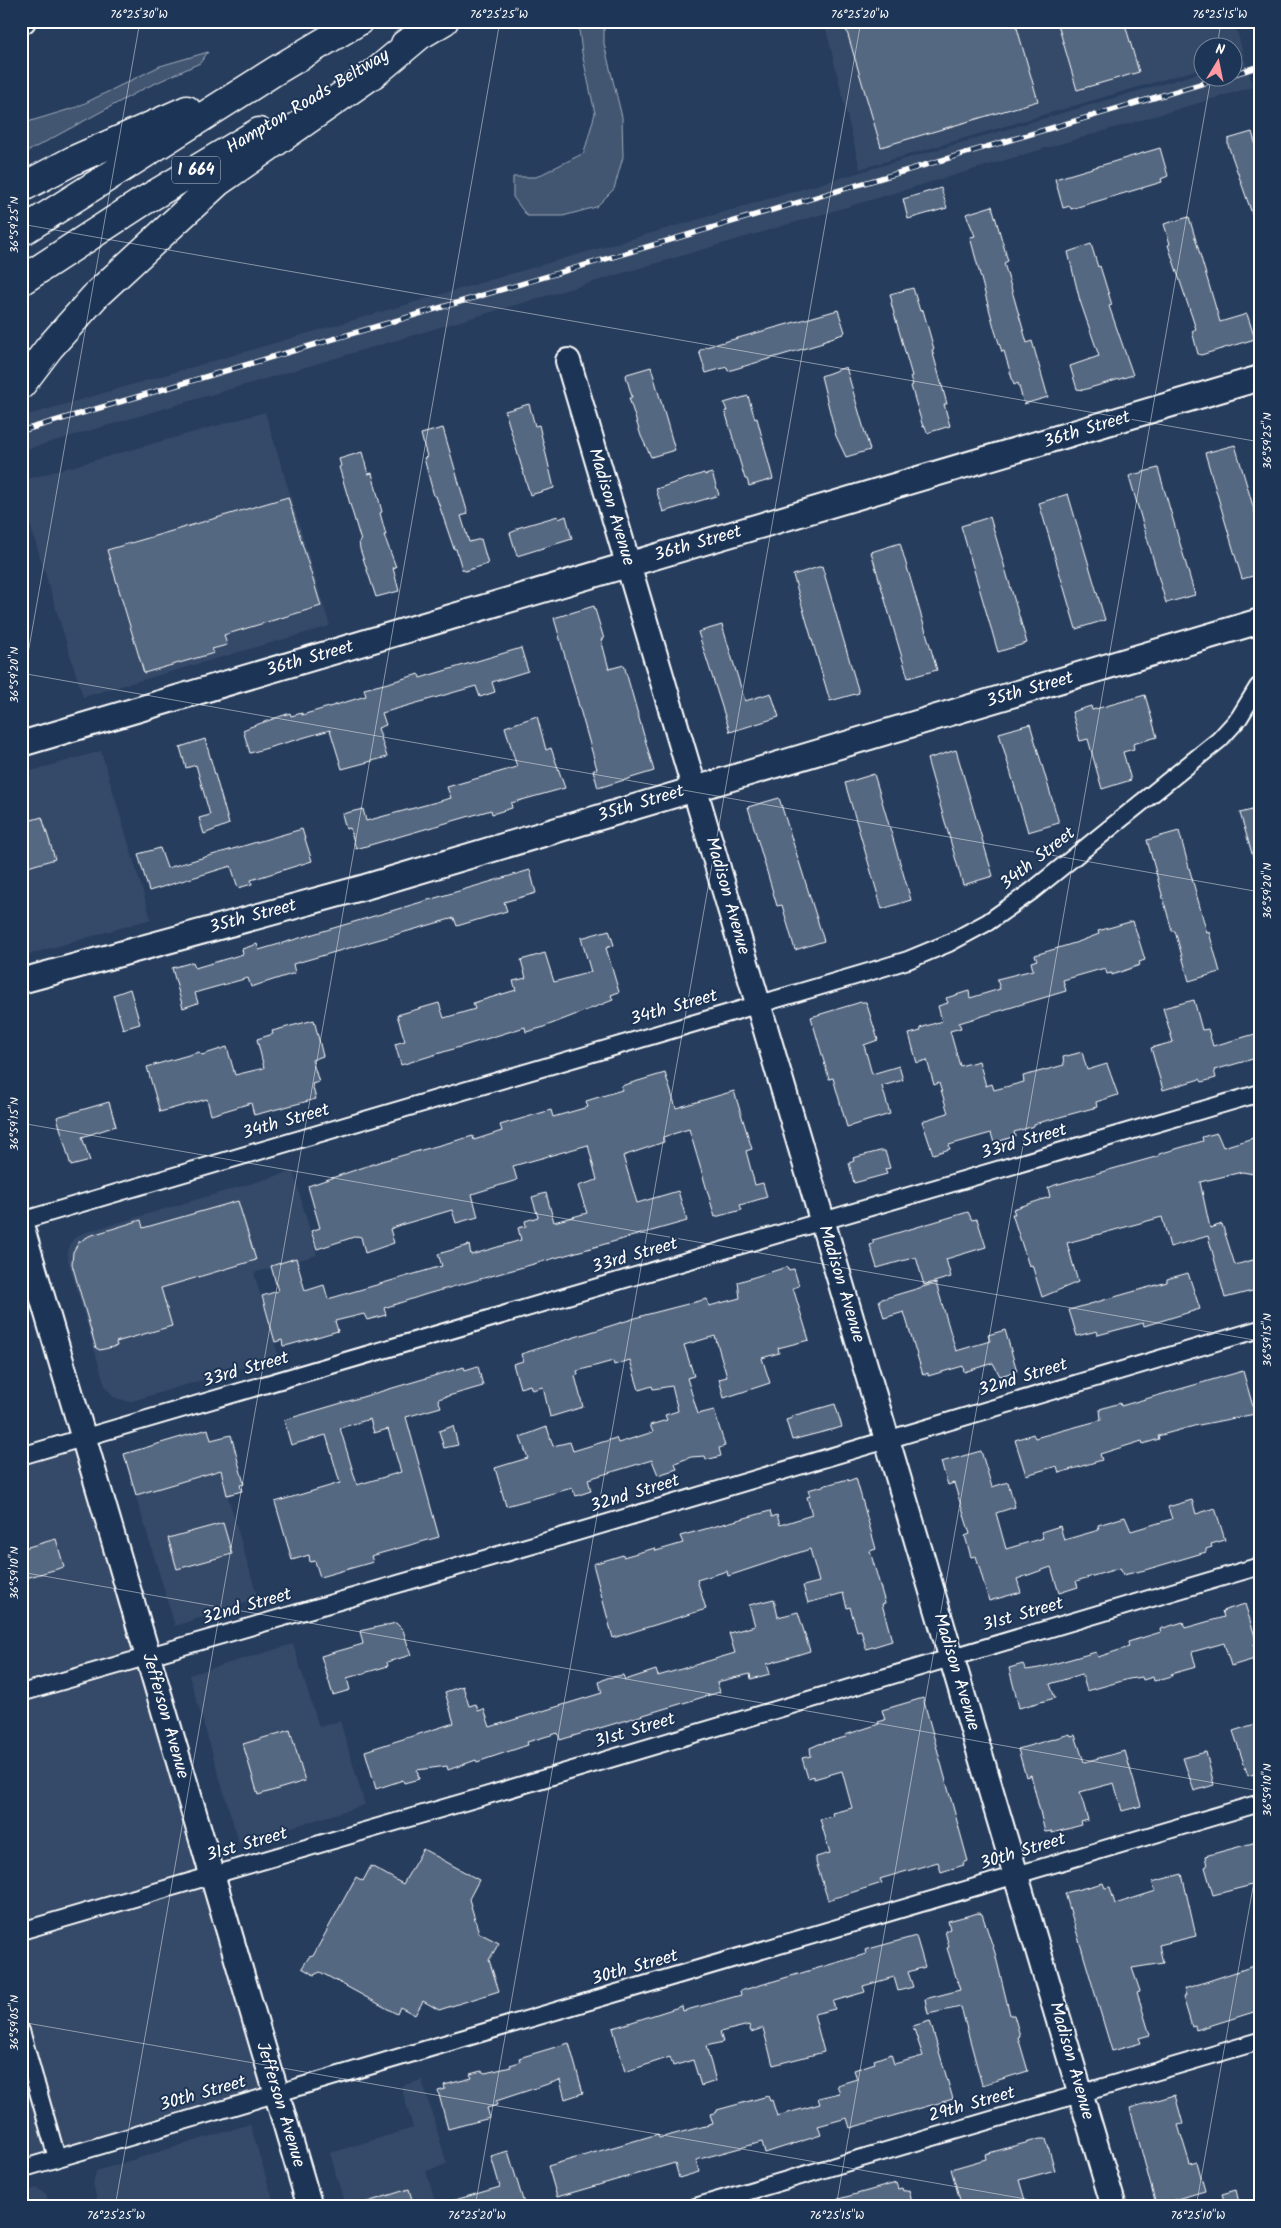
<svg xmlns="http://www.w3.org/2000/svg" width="1281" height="2228" font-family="Kalam,sans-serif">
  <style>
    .built { fill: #344a68 }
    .green { fill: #425672; stroke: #a0aab8 }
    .building { fill: #556781; stroke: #fff; fill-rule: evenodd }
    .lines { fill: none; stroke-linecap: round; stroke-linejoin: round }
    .street-casing { stroke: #fff; stroke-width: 20 }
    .secondary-casing { stroke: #fff; stroke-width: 28 }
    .highway-casing { stroke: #fff; stroke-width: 31 }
    .street { stroke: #1d3557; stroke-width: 16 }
    .secondary { stroke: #1d3557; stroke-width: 24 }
    .highway { stroke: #1d3557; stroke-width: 28 }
    .rail-casing { stroke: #fff; stroke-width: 5.5 }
    .rail { stroke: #1d3557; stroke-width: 4; stroke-dasharray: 11; stroke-linecap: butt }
    .ticks { fill: none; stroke: #fff; stroke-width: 1; stroke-opacity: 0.45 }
    .labels { text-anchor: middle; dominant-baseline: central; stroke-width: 4; stroke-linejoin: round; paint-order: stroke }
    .shield { fill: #1d3557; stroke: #bbc2cd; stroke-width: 1 }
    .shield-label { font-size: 16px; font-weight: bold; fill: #fff }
    .street-label { font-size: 18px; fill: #fff; stroke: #1d3557 }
    .neatline { fill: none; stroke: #fff; stroke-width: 2 }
    .ticks-label { font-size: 12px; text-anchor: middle; fill: #fff }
  </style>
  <rect width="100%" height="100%" fill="#263d5e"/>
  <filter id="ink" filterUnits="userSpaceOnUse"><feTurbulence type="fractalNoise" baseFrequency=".02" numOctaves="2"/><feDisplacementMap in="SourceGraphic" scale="10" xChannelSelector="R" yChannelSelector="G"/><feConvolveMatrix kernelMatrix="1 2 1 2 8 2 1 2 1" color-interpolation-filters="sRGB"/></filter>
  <g filter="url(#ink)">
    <path class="built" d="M824 21H1234L1244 56 1234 59V48H1204L1203 68 860 169Z
      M1245 60 1253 87 21 451V417L1203 72 1204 78H1234V63Z
      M265 412 330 626 83 697 21 495V481Z
      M101 751 151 919 21 957V774Z
      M293 1171 317 1255 254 1273 279 1357 129 1402 113 1397 105 1386 68 1260 67 1253 73 1239 83 1233Z
      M209 1432 258 1599 175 1626 124 1457Z
      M84 1439 276 2093 21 2168V1457Z
      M293 1644 319 1727 340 1721 365 1805 239 1843 189 1675Z
      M422 2080 447 2164 426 2171 437 2207H345L330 2153 413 2128 401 2086Z
      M250 2124 275 2207H99L93 2184 96 2171Z
      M37 2188 46 2194 50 2207H21V2193Z"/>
    <path class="green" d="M578 21H604V44L622 117 623 157 614 189 596 207 563 216H527L513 197V177H536L584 153 595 113 582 53Z
      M208 52 200 63 145 88 21 155V124L77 107 160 66Z"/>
    <path class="building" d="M857 21H1015L1038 101 881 147 845 25Z
      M1057 21H1124L1139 72 1077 90Z
      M1252 132 1260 159V228H1257L1228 145V139Z
      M1160 148 1168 176 1161 179 1162 182 1071 209 1070 206 1063 208 1055 179Z
      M941 188 947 208 908 219 903 199Z
      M992 206 1008 261 1004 263 1027 343 1032 341 1048 397 1024 404 1018 383 1014 385 1004 351 1002 352 995 331 970 237 975 236 966 214Z
      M1189 217 1220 322 1247 314 1255 339 1201 355 1198 354 1192 331 1196 329 1168 245 1170 244 1164 224Z
      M1091 244 1098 267 1100 266 1112 305 1109 306 1133 375 1083 390 1077 389 1070 366 1099 356 1080 301 1068 252Z
      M913 288 920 311 923 310 934 349 932 350 947 404H944L950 426 927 433 925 426 923 427 911 386 913 385 910 377 912 376 891 303 892 302 890 294Z
      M838 310 845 332 843 334 822 341 823 343 728 371 727 367 706 373 699 351 706 347Z
      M651 367 675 450 651 457 641 436 629 398 632 397 626 376 627 374Z
      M846 367 870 450 846 457 836 436 821 376Z
      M748 396 755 419 757 418 773 479 749 486 747 479H745L725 411H727L724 403Z
      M529 404 535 426 539 425 554 488 530 495 505 411Z
      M443 428 468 514 461 516 469 542 481 539 488 564 465 571 462 569 456 549H454L436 496H434L424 458 427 457 421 434Z
      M1235 445 1260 530V574L1242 579 1205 453Z
      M362 452 368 474 372 473 382 512 380 513 386 535H384L396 567 393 568 399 591 376 597 360 549 359 541H361L339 467 341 466 339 459Z
      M1158 468 1195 595 1166 603 1129 476Z
      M704 473 705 475 712 473 719 495 663 512 656 489Z
      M1068 494 1105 620 1076 629 1039 503Z
      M288 497 321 606 224 635 227 645 212 649 214 653 144 673 107 550Z
      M558 516 559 519 566 516 572 539 517 556 510 533 517 530V528Z
      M990 517 1027 643 998 652 961 526Z
      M900 543 937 670 908 678 871 552Z
      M822 566 859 693 830 701 793 575Z
      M594 606 604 639H601L609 669 624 665 654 771 598 788 593 770 597 769 554 618Z
      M722 625 745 701 771 693 779 717 730 732 698 632Z
      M521 648 528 671 492 682 495 692 480 697 476 686 382 713 386 725 378 728 387 757 342 769 330 730 250 753 243 730 250 727 290 713 291 716 302 713V715L366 696 364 689 388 683 419 674 420 678Z
      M1145 695 1157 737 1133 744 1134 749 1123 752 1131 780 1102 789 1088 739 1080 741 1072 712 1091 706 1092 710Z
      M537 716 546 750 551 748 565 788 511 803 512 808 492 814 491 810 356 849 350 828 346 829 342 814 363 809 366 821 451 798 447 787 517 767 505 727Z
      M1030 724 1059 823 1028 832 999 733Z
      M205 739 229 824 204 834 199 818 210 815 196 765 186 768 180 747Z
      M956 750 993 876 963 885 927 759Z
      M874 774 911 900 882 909 845 783Z
      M779 798 824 941 795 950 782 905 777 906 748 807Z
      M1260 808V867H1256L1240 813Z
      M42 817 55 859 21 869V823Z
      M302 829 312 861 251 880 252 884 238 888 231 866 149 891 138 854 160 848 167 868Z
      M1179 831 1207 933 1209 932 1220 972 1189 981 1175 931H1172L1147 840Z
      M530 870 536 893 504 902 507 911 457 926 454 918 293 964 295 973 251 987 248 978 201 991 195 993 198 1003 183 1008 172 968 193 962 195 968 243 954 242 949 257 944 259 950Z
      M1133 921 1145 960 1139 962 1140 965 1112 975V973L1107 974 1105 968 1063 980 1066 991 959 1023 961 1028 950 1031 960 1066 979 1061 986 1086 992 1084 994 1090 1024 1082 1023 1076 1064 1065 1063 1057 1082 1052 1087 1070 1107 1064 1118 1095 1096 1102 1097 1107 1034 1124V1126L1014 1132 1015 1136 994 1143 991 1133 949 1145 950 1149 933 1154 922 1121 948 1113 939 1083 934 1085 927 1060 917 1063 909 1034 921 1031 920 1028 942 1021 938 1006 948 1003 946 998 969 991 970 998 1000 989 997 979 1033 970 1031 962 1037 960 1035 955 1078 942 1099 934 1098 931Z
      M609 930 614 945 606 948 619 992 611 995 613 1000 541 1028 526 1032 525 1027 401 1065 395 1044 405 1041 397 1015 439 1003 444 1018 475 1009 473 1003 516 990 513 981 526 978 521 960 545 953 554 982 591 972 581 938Z
      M130 989 140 1024 123 1029 113 995Z
      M1194 1000 1202 1030 1208 1029 1213 1046 1255 1034 1260 1057 1214 1070 1216 1078 1202 1082 1200 1079 1163 1090 1151 1048 1173 1042 1163 1008Z
      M861 1002H866L878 1040 864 1045 872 1074 899 1066 903 1080 882 1086 890 1114 847 1127 833 1078 829 1079 811 1017Z
      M314 1020 323 1056 312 1060 319 1082 312 1084 316 1099 254 1115 251 1103 211 1115 207 1099 160 1112 147 1067 199 1052 202 1055 227 1047 235 1075 264 1068 257 1039 273 1034 272 1031Z
      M665 1073 676 1108 734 1091 752 1149 746 1151 755 1185 763 1183 767 1197 740 1205 742 1210 715 1217 689 1129 663 1137 664 1142 623 1156 637 1203 678 1191 687 1221 427 1294 384 1308 386 1315 367 1320 364 1314 335 1321 338 1331 289 1345 283 1346 282 1340 275 1342 262 1296 278 1291 271 1266 296 1258 305 1291 324 1285 328 1299 442 1266 438 1254 469 1245 471 1255 521 1240 518 1228 526 1226 525 1221 538 1217 532 1197 546 1193 554 1222 587 1213 578 1186 597 1180 588 1145 513 1166 517 1180 472 1194 478 1217 456 1223 452 1210 404 1224 390 1229 394 1243 365 1253 361 1237 357 1236 317 1249 311 1231 320 1228 308 1186 382 1161 473 1136 474 1140 502 1131 500 1125 551 1110 553 1117 588 1107 586 1101 622 1090 621 1086Z
      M109 1102 116 1126 82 1137 90 1161 71 1166 57 1117Z
      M1217 1133 1223 1147 1260 1136V1175L1242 1172 1200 1182 1210 1228 1222 1224 1235 1265 1260 1258V1289L1225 1298 1208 1236 1170 1247 1162 1217 1067 1243 1078 1282 1042 1297 1032 1265 1029 1266 1012 1214H1015L1013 1209 1050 1197 1048 1188 1055 1185 1159 1156V1154L1203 1141 1202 1137Z
      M880 1151H885L890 1168 885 1169 887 1174 854 1183 849 1163 854 1161 853 1158Z
      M238 1201 256 1260 161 1288 172 1326 116 1342 117 1346 100 1350 96 1348 72 1264 73 1252 79 1242 89 1236 141 1220 143 1228Z
      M968 1212 972 1220 977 1219 986 1247 946 1259 951 1277 924 1285 916 1257 877 1268 870 1245 873 1244V1240Z
      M787 1267 788 1270 794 1269 799 1286 793 1288 809 1340 778 1348 779 1353 762 1358 770 1383 724 1398 719 1379 727 1377 715 1336 684 1345 694 1376 687 1378 698 1414 714 1410 725 1446 719 1448 721 1456 706 1460 705 1456 691 1457 675 1463 677 1469 658 1475 652 1460 588 1479 591 1491 576 1496 572 1488 506 1506 495 1468 528 1458 520 1437 547 1427 553 1446 570 1442 573 1451 616 1438 618 1443 653 1432 650 1425 667 1420 665 1415 678 1411 672 1386 653 1389 652 1386 639 1390 630 1360 614 1365 613 1361 577 1371 578 1375 575 1376 583 1407 550 1417 543 1387 532 1390 530 1385 520 1388 513 1364 523 1361 521 1354 645 1315 707 1299 709 1306 740 1298 738 1282Z
      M1188 1273 1200 1309 1144 1326 1143 1323 1098 1335 1097 1331 1077 1336 1069 1310 1167 1282V1279Z
      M936 1283 956 1351 990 1341 988 1335 1005 1330 1017 1371 1000 1376 993 1363 964 1372 963 1366 928 1376V1373L923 1375 904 1312 884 1318 879 1300Z
      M478 1366 483 1386 438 1399 441 1407 406 1417 439 1537 371 1556 373 1562 320 1577 315 1561 310 1562 309 1555 292 1560 275 1502 340 1483 326 1435 291 1445 284 1420 464 1367 465 1370ZM370 1419 374 1433 388 1429 401 1472 357 1485 340 1428Z
      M1243 1371 1255 1414 1194 1426 1158 1436 1159 1439 1143 1444 1142 1441 1100 1454 1102 1460 1059 1473 1057 1466 1026 1475 1015 1440 1033 1434 1035 1438 1101 1420 1100 1409 1120 1403 1121 1406Z
      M835 1404 842 1427 792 1440 786 1420 792 1418V1416Z
      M453 1426 458 1445 444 1448 439 1431Z
      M208 1429 211 1440 231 1435 244 1484 240 1485 242 1491 227 1495 221 1470 136 1495 124 1454Z
      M981 1451 992 1487 1008 1482 1015 1507 996 1513 1006 1549 1043 1538 1041 1532 1060 1526 1064 1540 1099 1530 1098 1525 1125 1517 1131 1531 1172 1519 1168 1507 1192 1500 1196 1514 1215 1508 1225 1540 1211 1544 1212 1547 1206 1549V1552L1145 1570 1123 1575 1120 1568 1076 1581 1078 1587 1059 1593 1051 1567 1017 1579 1021 1592 989 1601 976 1556 971 1557 965 1536 970 1534 954 1483 948 1485 941 1462Z
      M856 1478 876 1549 870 1551 885 1603 882 1604 892 1641 866 1649 861 1630 857 1631 850 1607 847 1608 843 1593 808 1603 803 1586 819 1582 810 1549 728 1576 727 1571 697 1580 706 1609 613 1638 593 1564 623 1555V1557L655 1548 656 1551 683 1543 680 1536 770 1511 772 1517 777 1515 780 1525 812 1515 807 1497 810 1496 808 1490 848 1479V1481Z
      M223 1523 232 1554 177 1569 168 1538Z
      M56 1539 64 1567 26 1578 21 1564V1549Z
      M774 1599 778 1617 798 1612 810 1651 767 1664 770 1674 751 1679 750 1674 717 1682 720 1692 560 1740 558 1733 527 1742 528 1745 477 1762 476 1760 448 1770 447 1766 417 1770 419 1779 404 1783 403 1780 376 1789 365 1751 454 1723 445 1692 463 1686 469 1706 476 1704 478 1711 484 1709 490 1727 602 1693 599 1682 607 1678 623 1675 625 1680 656 1670 658 1676 735 1653 729 1633 755 1626 749 1605Z
      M1245 1604 1257 1643 1254 1644 1258 1658 1231 1666 1224 1643 1192 1652 1196 1667 1171 1674 1172 1676 1154 1681 1153 1677 1143 1680 1142 1677 1129 1679 1087 1691 1082 1674 1050 1684 1055 1698 1019 1708 1009 1668 1023 1664 1026 1670 1039 1668 1096 1652 1098 1657 1129 1647 1128 1642 1161 1632 1160 1629 1183 1622 1185 1628 1224 1617 1222 1611Z
      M396 1623 403 1630 411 1655 387 1662 388 1666 347 1678 350 1690 333 1695 321 1656 363 1644 360 1631Z
      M923 1698 968 1861 963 1863 964 1865 941 1872 938 1862 883 1878 880 1879 882 1883 828 1900 816 1862V1857L830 1853 820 1819 833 1816 832 1813 852 1808 842 1771 814 1779V1776L808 1778 802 1758 811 1756 810 1748 819 1744 846 1737 845 1735 879 1724 878 1722 885 1720 882 1710Z
      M1255 1724 1260 1739V1772L1248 1776 1233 1731Z
      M290 1730 305 1781 258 1795 243 1744Z
      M1070 1734 1071 1736 1075 1735 1084 1762 1125 1751 1141 1806 1122 1811 1114 1783 1080 1792 1088 1820 1081 1822 1082 1825 1052 1833V1831L1045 1832 1031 1775 1026 1777 1018 1749Z
      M1206 1752 1214 1785 1194 1791 1183 1758Z
      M1260 1841V1883L1213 1895 1205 1867 1207 1866 1205 1856Z
      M423 1849 479 1880 469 1899 479 1933 499 1943 489 1960 499 1991 439 2010 423 2001 415 2015 400 2007 397 2014 320 1972 314 1975 302 1968 309 1957 313 1956 356 1877 363 1881 371 1866 403 1884Z
      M1182 1874 1196 1936 1159 1945 1163 1963 1132 1968 1140 1991 1137 1992 1150 2035 1139 2038 1141 2043 1112 2051 1065 1893 1103 1883 1105 1888 1110 1887 1115 1904 1156 1891 1152 1882Z
      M978 1913 982 1914 995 1953 1010 2015H1014L1020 2036 1018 2037 1028 2071 982 2085 961 2007 928 2014 925 1999 960 1990 947 1948 949 1947 945 1931 950 1929 948 1921Z
      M916 1936 925 1967 908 1972 913 1987 898 1991 894 1977 863 1986 865 1992 834 2001 833 2002 835 2009 814 2014 824 2052 773 2065 763 2028 751 2032 749 2025 720 2032 723 2042 706 2046 716 2081 701 2086 693 2060 673 2066 670 2057 625 2072 613 2028 682 2006 683 2011 741 1995 740 1991 866 1954 865 1950Z
      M1260 1964V2010L1196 2030 1195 2026 1192 2027 1183 1997 1186 1996 1184 1989Z
      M930 2021 953 2099 850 2128 847 2118 818 2126 821 2135 765 2153 762 2142 696 2160 699 2172 679 2178 675 2163 557 2197 548 2166 658 2134 659 2138 713 2124 710 2114 717 2112V2110L768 2096 770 2101 772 2100 777 2116 820 2104 818 2098 840 2093 837 2085 857 2079 854 2070 875 2063 874 2060 891 2054 894 2064 923 2056 913 2026Z
      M569 2043 583 2093 565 2099 560 2080 496 2101 497 2105 487 2108 490 2118 448 2129 438 2091 445 2089 444 2085 472 2078 470 2074 481 2071 485 2073 511 2067 510 2065 520 2062 519 2058Z
      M1175 2095 1183 2124 1178 2125 1190 2164 1197 2162 1205 2191 1156 2205 1130 2108Z
      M1040 2139H1046L1055 2170 1019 2180 1027 2207H962L951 2169 986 2159 985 2154Z
      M508 2151 525 2207H449L448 2202 500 2187 491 2156Z
      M896 2183 898 2189 902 2188 903 2191 909 2190 913 2207H829L828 2202Z
      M409 2189 414 2207H365L364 2203Z
      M1236 2190 1240 2207H1226L1222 2194Z"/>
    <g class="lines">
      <defs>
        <path id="street" d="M21 1221 872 971 908 960 949 943 988 922 1032 891 1219 740 1239 718 1258 687
          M21 1456 1260 1093
          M21 1693 540 1543 1260 1329
          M21 1931 485 1796 1260 1566
          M21 2031 57 2158
          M21 2169 1260 1803
          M695 2207 1260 2041"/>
        <path id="secondary" d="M21 22 23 21
          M568 361 1114 2207
          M21 744 1260 378
          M21 981 365 887 1260 621
          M21 1225 310 2207"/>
        <path id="highway" d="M405 44 444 21
          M21 188 74 160 187 110
          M21 232 275 71 359 21
          M21 281 142 202 259 132
          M21 385 49 348 97 294 218 182 376 72 420 35"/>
      </defs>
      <use href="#street" class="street-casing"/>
      <use href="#secondary" class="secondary-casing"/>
      <use href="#highway" class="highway-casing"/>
      <use href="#street" class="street"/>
      <use href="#secondary" class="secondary"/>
      <use href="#highway" class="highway"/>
      <defs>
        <path id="rail" d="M1234 74 1260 66
          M21 431 1221 78"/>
      </defs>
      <use href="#rail" class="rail-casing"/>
      <use href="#rail" class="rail"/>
    </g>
  </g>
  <path class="ticks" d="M1217 48 1221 21M21 224 1260 442M21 673 1260 892M21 693 140 21M21 1123 1260 1341M21 1572 1260 1791M21 2022 1071 2207M115 2207 500 21M475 2207 861 21M836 2207 1211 78M1196 2207 1260 1848"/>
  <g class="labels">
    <rect class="shield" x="172" y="156.5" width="48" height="27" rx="4"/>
    <g class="shield-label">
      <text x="196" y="170">I 664</text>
    </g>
    <g class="street-label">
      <text transform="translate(308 102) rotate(-31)">Hampton Roads Beltway</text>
      <text transform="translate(1087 430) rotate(-17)">36th Street</text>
      <text transform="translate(611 507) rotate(73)">Madison Avenue</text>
      <text transform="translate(698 544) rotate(-16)">36th Street</text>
      <text transform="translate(310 659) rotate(-16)">36th Street</text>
      <text transform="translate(1030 690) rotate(-16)">35th Street</text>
      <text transform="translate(641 804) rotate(-17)">35th Street</text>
      <text transform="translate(1038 859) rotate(-38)">34th Street</text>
      <text transform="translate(727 896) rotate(74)">Madison Avenue</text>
      <text transform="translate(253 917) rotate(-15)">35th Street</text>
      <text transform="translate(674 1008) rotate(-16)">34th Street</text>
      <text transform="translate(286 1122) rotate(-16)">34th Street</text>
      <text transform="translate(1024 1142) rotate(-16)">33rd Street</text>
      <text transform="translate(635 1256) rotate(-16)">33rd Street</text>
      <text transform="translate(841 1284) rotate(73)">Madison Avenue</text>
      <text transform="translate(246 1370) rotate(-16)">33rd Street</text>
      <text transform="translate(1023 1378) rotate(-17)">32nd Street</text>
      <text transform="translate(635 1494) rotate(-17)">32nd Street</text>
      <text transform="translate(247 1607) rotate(-16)">32nd Street</text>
      <text transform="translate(1023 1615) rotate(-16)">31st Street</text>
      <text transform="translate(956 1672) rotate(73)">Madison Avenue</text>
      <text transform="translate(165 1716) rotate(74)">Jefferson Avenue</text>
      <text transform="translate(635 1731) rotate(-17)">31st Street</text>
      <text transform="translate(247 1845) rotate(-16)">31st Street</text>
      <text transform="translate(1023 1852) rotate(-17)">30th Street</text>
      <text transform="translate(635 1968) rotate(-16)">30th Street</text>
      <text transform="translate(1071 2061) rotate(74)">Madison Avenue</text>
      <text transform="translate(203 2094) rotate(-16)">30th Street</text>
      <text transform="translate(280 2105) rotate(73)">Jefferson Avenue</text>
      <text transform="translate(972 2105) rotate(-16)">29th Street</text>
    </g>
  </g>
  <rect width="1281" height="2228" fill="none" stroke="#1d3557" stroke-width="55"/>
  <g transform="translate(1218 62) rotate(10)"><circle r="24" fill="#1d3557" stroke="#77869a"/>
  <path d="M0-4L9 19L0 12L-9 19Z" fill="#ff9aa2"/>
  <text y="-8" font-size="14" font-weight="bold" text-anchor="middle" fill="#ffffff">N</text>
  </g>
  <rect x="28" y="28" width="1226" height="2172" class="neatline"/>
  <g class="ticks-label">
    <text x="139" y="18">76°25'30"W</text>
    <text x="499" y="18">76°25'25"W</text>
    <text x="860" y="18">76°25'20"W</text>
    <text x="1220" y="18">76°25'15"W</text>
    <text transform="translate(14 225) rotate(-90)" y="4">36°59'25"N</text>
    <text transform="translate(1267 441) rotate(-90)" y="4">36°59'25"N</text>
    <text transform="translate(14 675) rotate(-90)" y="4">36°59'20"N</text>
    <text transform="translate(1267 891) rotate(-90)" y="4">36°59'20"N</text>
    <text transform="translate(14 1124) rotate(-90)" y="4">36°59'15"N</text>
    <text transform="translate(1267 1340) rotate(-90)" y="4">36°59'15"N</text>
    <text transform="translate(14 1573) rotate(-90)" y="4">36°59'10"N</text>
    <text transform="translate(1267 1790) rotate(-90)" y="4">36°59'10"N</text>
    <text transform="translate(14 2023) rotate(-90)" y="4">36°59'05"N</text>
    <text x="116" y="2219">76°25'25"W</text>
    <text x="477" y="2219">76°25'20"W</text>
    <text x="837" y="2219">76°25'15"W</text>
    <text x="1198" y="2219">76°25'10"W</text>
  </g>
</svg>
